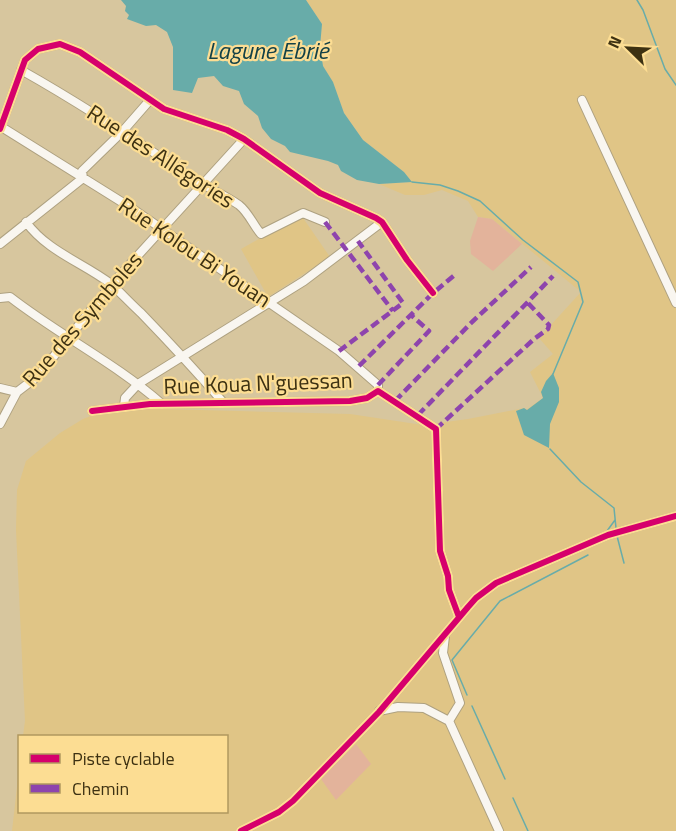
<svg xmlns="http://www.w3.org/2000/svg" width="676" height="831" font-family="'Titillium Web',sans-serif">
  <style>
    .built { fill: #e0c586 }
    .green { fill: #e3b39b }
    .water { fill: #68aca9 }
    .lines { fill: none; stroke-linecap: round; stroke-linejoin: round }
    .stream { stroke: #68aca9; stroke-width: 1.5 }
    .minor-casing { stroke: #aea180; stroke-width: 10 }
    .minor { stroke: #f9f6f0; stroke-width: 8 }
    .quiet { stroke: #8e44ad; stroke-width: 4.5; stroke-dasharray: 9 4.5; stroke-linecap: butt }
    .cycleway-casing { stroke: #fcdd93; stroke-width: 10 }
    .cycleway { stroke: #d6006c; stroke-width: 6 }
    .labels { text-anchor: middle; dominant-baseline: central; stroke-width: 4.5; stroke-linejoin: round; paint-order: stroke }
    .street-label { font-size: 22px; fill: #3d3112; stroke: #fcdd93 }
    .water-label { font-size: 24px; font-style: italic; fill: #134147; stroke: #fcdd93 }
  </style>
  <rect width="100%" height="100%" fill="#d7c69e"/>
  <path class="built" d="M306 0H676V831H12L19 769 20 812H226V736H23L25 721 16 530 17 490 26 461 60 433 83 419 101 412 125 408 350 414 423 425 468 419 524 408 526 410 543 398 530 372 553 354 539 338 581 292 492 219 478 217 468 201 442 190 424 195H405L379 184 412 182 404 172 363 140 344 113 333 82 323 66 320 47 322 24Z
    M301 215 330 257 268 297 241 249Z"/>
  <path class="green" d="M478 217 492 219 522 244 493 271 471 254 470 241Z
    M356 744 371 764 336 800 321 779Z"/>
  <path class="water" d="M121 0H306L322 24 320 47 323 66 333 82 344 113 363 140 404 172 412 182 379 184 357 180 341 171 338 165 328 161 290 152 285 146 271 139 262 128 258 116 244 104 239 91 223 86 214 76 198 78 192 93 173 90V47L167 32 156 25 146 26 127 19 129 15 125 11 126 6Z
    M553 373 559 388V402L550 424 549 448 524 435 516 411 524 408 527 410 543 398 541 392 546 381Z"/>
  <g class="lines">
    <path class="stream" d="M637 0 643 10 665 69 676 85
      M412 182 440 185 458 191 480 201 523 240 578 282 583 302 553 374
      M550 449 581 482 614 508 616 528
      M607 531 615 520
      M617 536 624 563
      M467 695 452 660 500 601 588 555
      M472 706 505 779
      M513 798 528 831"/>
    <defs>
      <path id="minor" d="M21 70C78 102 133 138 187 175 204 186 223 194 239 205 249 213 253 225 261 234L303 213 325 222
        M582 100 676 303
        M0 126 133 209 339 351 378 385V391
        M0 129 25 60 38 49 60 44 80 52 164 109 227 130 244 139 320 193 376 218 382 222 407 260 433 293
        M26 222C48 252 82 262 111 284 121 293 131 304 141 313 169 342 196 371 222 401
        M0 244 83 178 82 171 122 132 150 100
        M0 298 10 297C59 335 115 363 162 404
        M0 388 17 392
        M124 406 125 398 138 384 304 281 382 222
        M92 411 150 404 350 401 367 398 378 391 436 429 440 551 448 576 449 590 459 617
        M0 424 17 392 38 376 111 285 244 139
        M445 636 443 653 460 703 449 721
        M379 711 398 707 424 708 449 721 499 831
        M241 831 279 812 293 801 379 712 468 607 476 598 496 583 608 535 676 516"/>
    </defs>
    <use href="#minor" class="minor-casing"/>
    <use href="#minor" class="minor"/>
    <path class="quiet" d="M325 222 393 311
      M339 351 403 303 358 241
      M359 366 433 293 456 274
      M378 385 429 331 411 315
      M395 401 472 322 531 267
      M418 415 553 276
      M436 429 534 339 548 329 549 325 527 302"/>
    <defs>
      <path id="cycleway" d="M0 129 25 60 38 49 60 44 80 52 164 109 227 130 244 139 320 193 376 218 382 222 407 260 433 293
        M92 411 150 404 350 401 367 398 378 391 436 429 440 551 448 576 449 590 459 617
        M241 831 279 812 293 801 379 712 468 607 476 598 496 583 608 535 676 516"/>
    </defs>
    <use href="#cycleway" class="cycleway-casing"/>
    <use href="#cycleway" class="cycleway"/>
  </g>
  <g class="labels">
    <g class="street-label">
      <text transform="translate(161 156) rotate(33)">Rue des Allégories</text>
      <text transform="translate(195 252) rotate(34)">Rue Kolou Bi Youan</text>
      <text transform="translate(82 319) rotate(-49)">Rue des Symboles</text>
      <text transform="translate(258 383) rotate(-2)">Rue Koua N'guessan</text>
    </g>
    <g class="water-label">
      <text x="268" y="50">Lagune Ébrié</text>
    </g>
  </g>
  <rect x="18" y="735" width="210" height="78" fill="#fcdd93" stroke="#b0985f" stroke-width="1.5"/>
  <rect x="30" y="754" width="30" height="9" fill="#d6006c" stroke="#b0985f" stroke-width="1.5"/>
  <text x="72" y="765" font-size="18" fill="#3d3112">Piste cyclable</text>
  <rect x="30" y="784" width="30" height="9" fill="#8e44ad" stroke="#b0985f" stroke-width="1.5"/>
  <text x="72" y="795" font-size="18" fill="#3d3112">Chemin</text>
  <g transform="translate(628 48) rotate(294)" stroke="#fcdd93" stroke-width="4.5" paint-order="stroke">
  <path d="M0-4.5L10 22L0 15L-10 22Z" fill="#3d3112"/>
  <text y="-9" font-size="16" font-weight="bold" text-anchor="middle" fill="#3d3112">N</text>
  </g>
</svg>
